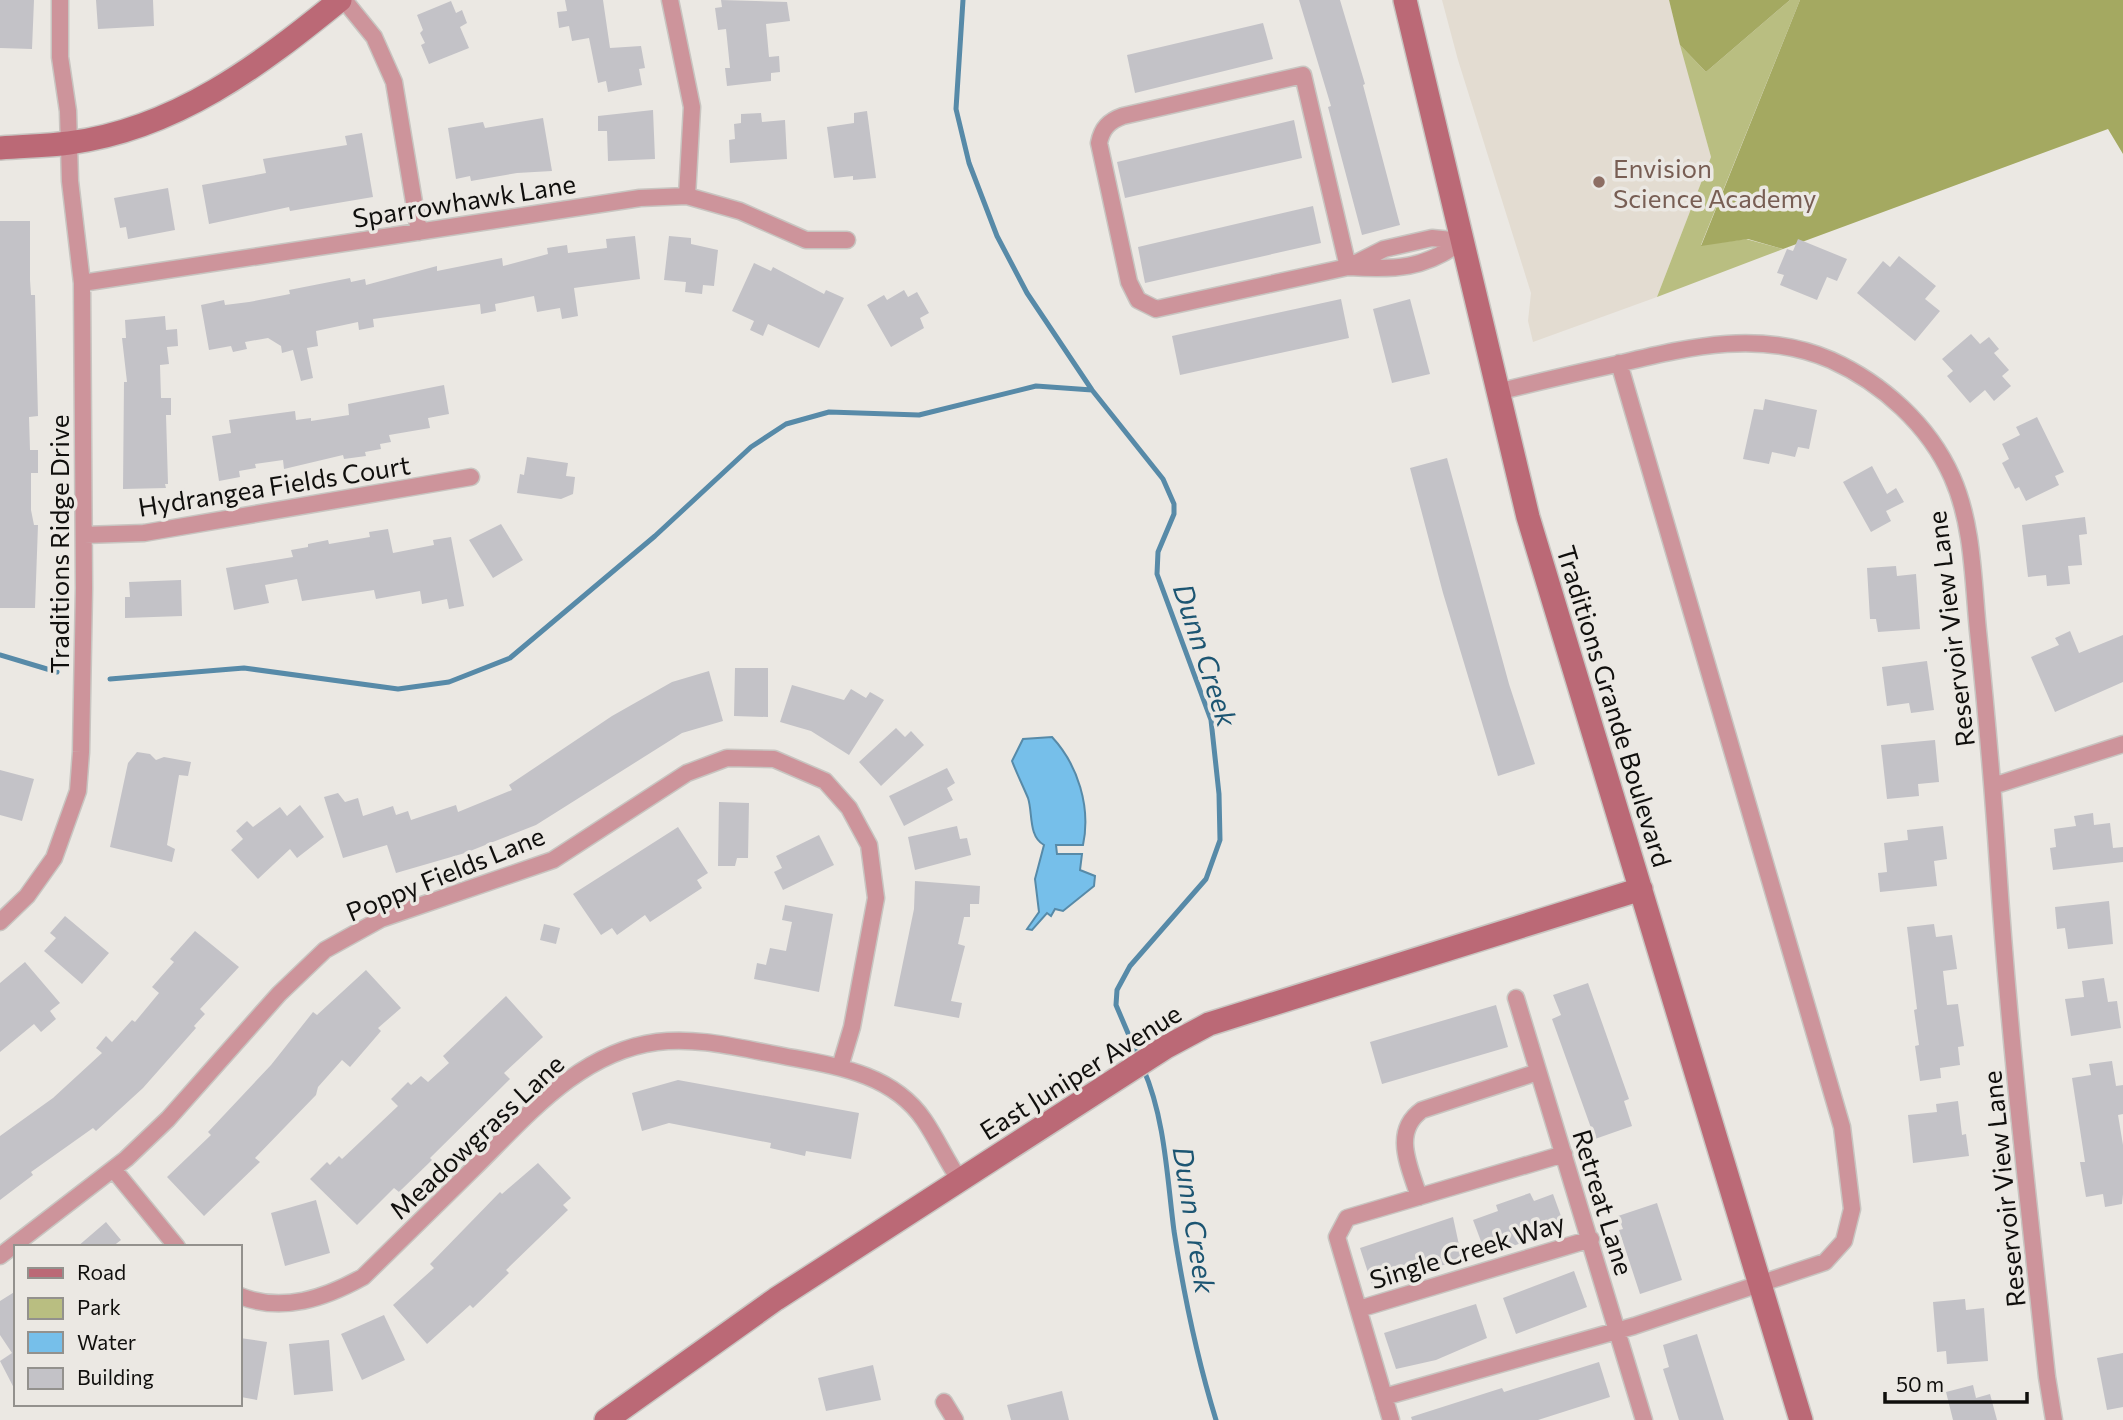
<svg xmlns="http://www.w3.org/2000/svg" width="2123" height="1420" font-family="Commissioner,sans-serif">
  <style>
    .built { fill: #e3dcd1 }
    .green { fill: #b9be81 }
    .forest { fill: #a4a961 }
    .water { fill: #76bfea; stroke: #578aa8; stroke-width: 2 }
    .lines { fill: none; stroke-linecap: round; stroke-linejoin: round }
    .stream { stroke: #578aa8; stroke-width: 5 }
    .building { fill: #c3c2c7 }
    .street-casing { stroke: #c8c5c1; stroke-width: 19 }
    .secondary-casing { stroke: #c8c5c1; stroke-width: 26 }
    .street { stroke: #cd949b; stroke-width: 16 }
    .secondary { stroke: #bb6976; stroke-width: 23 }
    .education-dot { fill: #8d6e63; stroke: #ebe8e3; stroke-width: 2.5 }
    .labels { text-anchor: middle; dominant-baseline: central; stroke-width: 7; stroke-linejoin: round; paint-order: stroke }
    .education-label { font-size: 26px; fill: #785e54; stroke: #ebe8e3; text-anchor: start }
    .street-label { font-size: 26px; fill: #100f0d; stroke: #ebe8e3 }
    .water-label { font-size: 28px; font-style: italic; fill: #1c5572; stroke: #ebe8e3 }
  </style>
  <rect width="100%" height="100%" fill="#ebe8e3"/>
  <path class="built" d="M1442 0H1669L1711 157 1657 297 1533 342 1528 321 1531 293 1458 60Z"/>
  <path class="green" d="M1790 0H1800L1701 245 1746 239 1783 249 1657 297 1711 157 1680 45 1706 72Z"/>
  <path class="forest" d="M1669 0H1790L1706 72 1680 45Z
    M1800 0H2123V154L2108 129 1783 249 1748 239 1701 246Z"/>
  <path class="water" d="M1052 737C1078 765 1091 807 1083 845H1056L1057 854H1082L1080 870 1095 876 1094 886 1063 911 1055 909 1051 916 1047 913 1032 930 1027 929 1039 912 1035 879 1044 845C1028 836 1033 813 1028 798 1023 786 1017 774 1012 761L1023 739Z"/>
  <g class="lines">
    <path class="stream" d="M963 0 956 109 969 163 997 236 1027 293 1092 390 1163 479 1174 504V514L1158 552 1157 574 1211 720 1219 794 1220 840 1206 879 1130 966 1117 990 1116 1005 1139 1059
      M0 655 57 672
      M110 679 244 668 398 689 449 682 510 658 655 536 751 447 786 424 829 412 919 415 1036 386 1092 390
      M1143 1068C1165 1118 1167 1177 1174 1231 1184 1296 1197 1358 1216 1420"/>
  </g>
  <path class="building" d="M0 0H34L32 49 0 48Z
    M96 0H153L154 26 98 29Z
    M565 0H603L610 48 641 46 645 68 639 69 642 85 608 92 606 81 598 83 589 38 572 41 569 26 559 28 557 12 567 11Z
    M721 0 787 2 790 21 766 24 769 57 779 56 780 72 771 73V81L727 86 725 68H730L726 29 718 30 715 8 722 7Z
    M1299 0H1340L1365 84 1363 85 1400 225 1362 235 1328 107 1331 106Z
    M451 1 456 13 462 10 467 23 460 27 469 48 429 64 421 45 425 43 420 33 423 30 417 15Z
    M1263 23 1273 59 1135 93 1127 55Z
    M653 110 655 159 608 161 607 131H598V116Z
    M867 111 876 178 853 180V176L834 178 827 127 854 123V113Z
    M761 113 762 122 785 120 787 159 730 163 729 140 735 139 734 124 741 123V114Z
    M543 118 552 171 517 173 471 181 470 176 456 179 448 128 483 122 485 128Z
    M1294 120 1302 158 1125 198 1117 162Z
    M362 133 373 197 290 211 289 207 209 224 202 185 266 173 263 159 347 145 345 136Z
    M168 188 175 230 128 239 126 227 120 228 114 198Z
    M1313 206 1321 243 1145 283 1138 247Z
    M0 221H30V280L31 295H35L38 416 29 417 30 450H38V473H31V510L34 525H38L35 608H0Z
    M635 236 640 279 574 288 578 316 562 319 560 308 537 312 534 296 495 304 496 311 481 314 480 304 373 319 374 327 359 330 358 322 316 331 318 346 307 348 313 378 301 381 293 350 282 353 281 346 268 338 245 342 247 349 233 352 231 346 209 350 201 305 224 300 225 305 249 302 290 294 289 290 350 278 351 282 365 279 366 285 437 266V271L502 258 503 266 548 254 547 248 567 245 568 253 607 248 606 239Z
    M669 236 691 238V244L718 250 714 286 703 285 702 294 685 292 686 282 664 280Z
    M1798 239 1847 259 1837 281 1827 277 1817 300 1780 285 1784 275 1777 273 1787 249 1793 251Z
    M1899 256 1936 286 1925 299 1940 311 1915 341 1857 293 1883 261 1890 267Z
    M754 263 771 271 773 267 824 294 826 290 844 298 819 348 768 324 763 336 750 330 754 321 732 311Z
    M904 290 908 297 917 292 929 313 920 318 924 328 891 347 867 305 884 295 887 300Z
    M1341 299 1349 338 1180 375 1172 336Z
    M1410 299 1430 374 1392 383 1373 309Z
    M165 316 166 330 177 329 178 346 167 347 169 364 160 365 161 398H171V415H166L168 484H165L166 488 123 489 124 382H127L122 338H126L125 320Z
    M1971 334 1980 344 1989 337 1999 349 1994 353 2009 370 2002 376 2011 386 1994 401 1985 390 1970 403 1947 376 1953 371 1942 359Z
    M444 385 449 414 428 418 430 428 389 435 391 442 380 444 381 449 365 452 366 456 344 459 343 455 284 469 283 460 255 464 256 468 239 471 240 477 219 481 212 436 231 433 229 420 295 411 296 420 311 418V421L349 415 348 404Z
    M1765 399 1817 410 1809 449 1798 447 1795 457 1772 452 1769 464 1743 459 1754 409 1763 410Z
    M2037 417 2064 472 2055 476 2059 485 2026 501 2019 487 2015 489 2002 463 2009 459 2002 444 2020 435 2016 427Z
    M527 457 568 463 566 476 575 477 573 494 561 499 517 493 520 474 524 475Z
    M1447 458 1509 684 1535 764 1498 776 1443 593 1410 468Z
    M1872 466 1887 494 1896 488 1904 502 1886 511 1891 521 1871 532 1843 482Z
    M2085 517 2087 534 2079 535 2082 565 2068 566 2070 584 2047 586 2046 575 2028 577 2022 525Z
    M501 524 523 560 493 578 469 540Z
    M388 529 393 553 434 545 433 540 451 537 464 606 449 609 447 599 422 604 420 591 376 599 374 590 302 601 297 579 265 585 269 603 234 610 226 568 293 557 291 550 308 547V544L328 540 329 544 370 537 369 532Z
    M1896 566 1897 576 1916 574 1920 629 1878 632 1876 619H1870L1867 568Z
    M181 580 182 616 125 618V597H130L129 582Z
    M2070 631 2079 653 2123 635V682L2055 712 2031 657 2059 645 2055 638Z
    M1927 661 1934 710 1911 713 1909 703 1887 706 1882 667Z
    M735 668H768V717L734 716Z
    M709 671 723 721 682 733 536 825 465 853 396 873 387 845 343 858 324 797 338 793 345 802 358 798 363 816 393 806 396 815 408 811 411 820 456 805 458 812 512 790 509 785 612 716 672 682Z
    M792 685 844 700 851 689 866 698 870 692 884 700 849 755 811 731 780 722Z
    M896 728 905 737 911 731 924 745 881 786 859 762Z
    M1935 740 1939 782 1918 784 1919 796 1887 799 1881 745Z
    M137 752 150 754 156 760 164 757 191 762 188 776 179 775 167 845 175 849 172 862 110 847 128 763Z
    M947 768 955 783 947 788 953 800 904 826 889 796Z
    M0 770 34 779 22 821 0 815Z
    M719 802 749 803 748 858H737L735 866H718Z
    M300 805 324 837 297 858 290 849 258 879 231 850 243 839 236 831 247 821 253 827 280 807 287 816Z
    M2093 813 2094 825 2110 823 2113 848 2123 847V862L2053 870 2050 848 2056 847 2054 829 2076 826 2074 816Z
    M957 826 960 839 967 838 971 855 915 870 908 837Z
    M1943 826 1947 859 1934 861 1937 886 1880 892 1878 873 1887 872 1884 843 1908 840 1907 830Z
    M678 827 708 873 697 880 702 888 650 922 645 915 617 935 612 928 601 935 573 894Z
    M819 835 834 865 783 890 774 872 782 868 776 856Z
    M915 881 980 886 979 904H970V917H964L958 944 965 946 951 1001 962 1003 959 1018 894 1006 914 909Z
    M2109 901 2113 944 2068 949 2065 928 2057 929 2055 907Z
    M785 905 833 914 819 992 754 979 757 963 766 965 770 948 786 951 792 922 782 920Z
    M65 916 109 953 82 984 44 951 56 938 50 933Z
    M544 924 560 928 556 944 540 940Z
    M1934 924 1936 937 1952 935 1957 969 1943 971 1947 1005 1958 1004 1964 1046 1958 1047 1960 1065 1940 1068 1941 1078 1920 1081 1915 1046 1919 1045 1914 1010 1917 1009 1907 927Z
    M195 931 239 967 200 1009 205 1014 194 1026 196 1028 143 1088 96 1131 93 1128 31 1172 33 1175 0 1200V1136L53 1098 102 1053 96 1048 106 1036 112 1042 132 1020 135 1022 159 993 152 987 174 962 170 959Z
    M25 962 60 1003 50 1011 56 1019 41 1032 34 1024 0 1052V983Z
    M366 970 401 1008 378 1028 381 1031 350 1067 342 1060 318 1087 316 1095 255 1158 260 1162 204 1216 167 1177 211 1135 208 1132 271 1065 313 1012 317 1015Z
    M2104 978 2108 1002 2117 1001 2121 1028 2071 1036 2065 999 2084 997 2082 981Z
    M1588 983 1629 1099 1624 1101 1632 1126 1595 1139 1552 1019 1561 1015 1553 995Z
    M506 996 543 1037 504 1073 510 1079 430 1158 432 1160 399 1192 394 1188 357 1225 310 1179 327 1162 330 1165 339 1156 342 1159 398 1106 391 1099 408 1082 411 1085 421 1076 428 1082 449 1063 443 1056Z
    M1496 1005 1508 1047 1382 1084 1370 1042Z
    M2112 1061 2116 1086 2123 1085V1114L2118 1115 2123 1145V1194L2122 1204 2105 1207 2103 1194 2086 1197 2080 1162H2085L2072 1078 2091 1075 2089 1064Z
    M678 1080 859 1113 851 1159 806 1151 805 1156 770 1148 771 1143 669 1123 642 1131 632 1093Z
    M1958 1101 1962 1135 1966 1134 1969 1156 1913 1163 1908 1115 1937 1112 1936 1104Z
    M538 1163 571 1198 563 1205 568 1210 506 1270 509 1273 473 1308 470 1305 427 1344 393 1305 434 1268 430 1264 500 1192 502 1194Z
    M1530 1193 1534 1201 1553 1194 1565 1227 1489 1255 1485 1252 1473 1220 1498 1211 1496 1205Z
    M316 1200 330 1253 285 1266 271 1213Z
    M1657 1203 1682 1280 1640 1294 1619 1230 1623 1229 1618 1216Z
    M1453 1217 1462 1259 1373 1288 1360 1248Z
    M106 1222 121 1240 112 1247H77Z
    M1574 1271 1587 1307 1516 1334 1503 1298Z
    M16 1291V1392L0 1361 12 1353 0 1335V1301Z
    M1965 1299 1966 1310 1984 1308 1988 1361 1947 1364 1946 1351 1937 1352 1933 1302Z
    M1476 1304 1487 1338 1436 1360 1396 1369 1384 1333Z
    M384 1315 405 1360 362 1380 341 1334Z
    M1697 1334 1724 1420H1679L1663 1369 1669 1367 1663 1345Z
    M240 1338 267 1342 257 1400 241 1397Z
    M329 1340 333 1391 294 1395 289 1344Z
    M2123 1353V1407L2107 1410 2097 1358Z
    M1599 1362 1610 1397 1538 1420H1412L1411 1417 1502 1388 1504 1392Z
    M873 1365 881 1400 826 1411 818 1378Z
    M1973 1385 1976 1398 1990 1394 1997 1420H1953L1946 1392Z
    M1062 1391 1069 1420H1011L1007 1405Z"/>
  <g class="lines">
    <defs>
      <path id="street" d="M344 0 374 37 394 82 419 232
        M670 0 692 107 687 196
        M1348 267 1303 75 1123 116C1109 121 1102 128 1099 143L1129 282 1138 300 1156 309 1348 267 1384 249 1432 238 1462 241
        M1349 267C1395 270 1425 269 1462 241
        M82 283 640 198 687 196 740 211 806 240H847
        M1497 392C1538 382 1580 372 1622 363 1692 346 1762 330 1831 360 1882 383 1929 425 1952 477 1973 524 1973 580 1978 631 1986 709 1993 787 1998 866 2009 1037 2029 1207 2047 1377L2054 1420
        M84 535 144 533 471 477
        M1993 786 2123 744
        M0 922 27 896 54 858 78 791 81 752 84 588 82 283 70 181 68 111 60 57V0
        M1516 998 1644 1420
        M114 1170 177 1247
        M1419 1197C1410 1167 1391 1132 1422 1110L1538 1072
        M0 1256 126 1159 168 1119 279 994 325 950 381 919 553 860 687 773 727 758 774 759 825 781 849 808 869 845 876 898 852 1027 840 1067
        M240 1296C283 1313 325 1298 363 1277 400 1241 436 1205 473 1169 526 1117 579 1052 657 1042 696 1037 735 1047 773 1054 827 1065 890 1070 924 1120 937 1139 946 1160 959 1179
        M1359 1309 1591 1239
        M1384 1397 1634 1326 1825 1262 1844 1241 1852 1209 1842 1127 1619 363
        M944 1402 955 1420
        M1391 1420 1337 1237 1347 1218 1564 1154"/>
      <path id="secondary" d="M1405 0 1528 517 1801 1420
        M0 148C23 146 47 146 69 143 176 129 260 65 340 0
        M606 1420 776 1299 1166 1047 1209 1024 1641 889"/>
    </defs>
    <use href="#street" class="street-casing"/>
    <use href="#secondary" class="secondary-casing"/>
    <use href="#street" class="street"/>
    <use href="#secondary" class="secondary"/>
  </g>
  <circle class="education-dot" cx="1599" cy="182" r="7"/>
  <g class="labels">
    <g class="education-label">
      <text x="1613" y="167">Envision<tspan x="1613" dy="30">Science Academy</tspan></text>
    </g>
    <g class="street-label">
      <text transform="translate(464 200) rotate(-9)">Sparrowhawk Lane</text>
      <text transform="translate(274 485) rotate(-9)">Hydrangea Fields Court</text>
      <text transform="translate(58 544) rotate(-90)">Traditions Ridge Drive</text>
      <text transform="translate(1950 629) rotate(-97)">Reservoir View Lane</text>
      <text transform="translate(1615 706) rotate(73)">Traditions Grande Boulevard</text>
      <text transform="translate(445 873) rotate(-22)">Poppy Fields Lane</text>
      <text transform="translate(1080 1071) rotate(-32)">East Juniper Avenue</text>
      <text transform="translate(476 1136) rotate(-43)">Meadowgrass Lane</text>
      <text transform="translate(2003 1189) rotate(-96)">Reservoir View Lane</text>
      <text transform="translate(1604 1202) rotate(73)">Retreat Lane</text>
      <text transform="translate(1467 1250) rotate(-17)">Single Creek Way</text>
    </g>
    <g class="water-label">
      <text transform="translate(1206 655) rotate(72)">Dunn Creek</text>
      <text transform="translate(1195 1220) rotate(81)">Dunn Creek</text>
    </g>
  </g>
  <rect x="14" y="1245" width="228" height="161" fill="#ebe8e3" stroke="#93918d" stroke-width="2"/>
  <rect x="28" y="1268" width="35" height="10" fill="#bb6976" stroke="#93918d" stroke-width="2"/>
  <text x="77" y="1280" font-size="21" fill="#100f0d">Road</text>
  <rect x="28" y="1298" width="35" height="21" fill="#b9be81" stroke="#93918d" stroke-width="2"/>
  <text x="77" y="1315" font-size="21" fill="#100f0d">Park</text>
  <rect x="28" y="1332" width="35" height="21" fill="#76bfea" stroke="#93918d" stroke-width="2"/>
  <text x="77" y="1350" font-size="21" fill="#100f0d">Water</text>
  <rect x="28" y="1368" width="35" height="21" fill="#c3c2c7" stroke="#93918d" stroke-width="2"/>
  <text x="77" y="1385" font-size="21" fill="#100f0d">Building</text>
  <path d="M1885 1392v10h142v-10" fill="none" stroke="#100f0d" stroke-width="3.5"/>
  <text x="1896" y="1392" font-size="21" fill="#100f0d" stroke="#ebe8e3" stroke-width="5" paint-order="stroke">50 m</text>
</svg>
